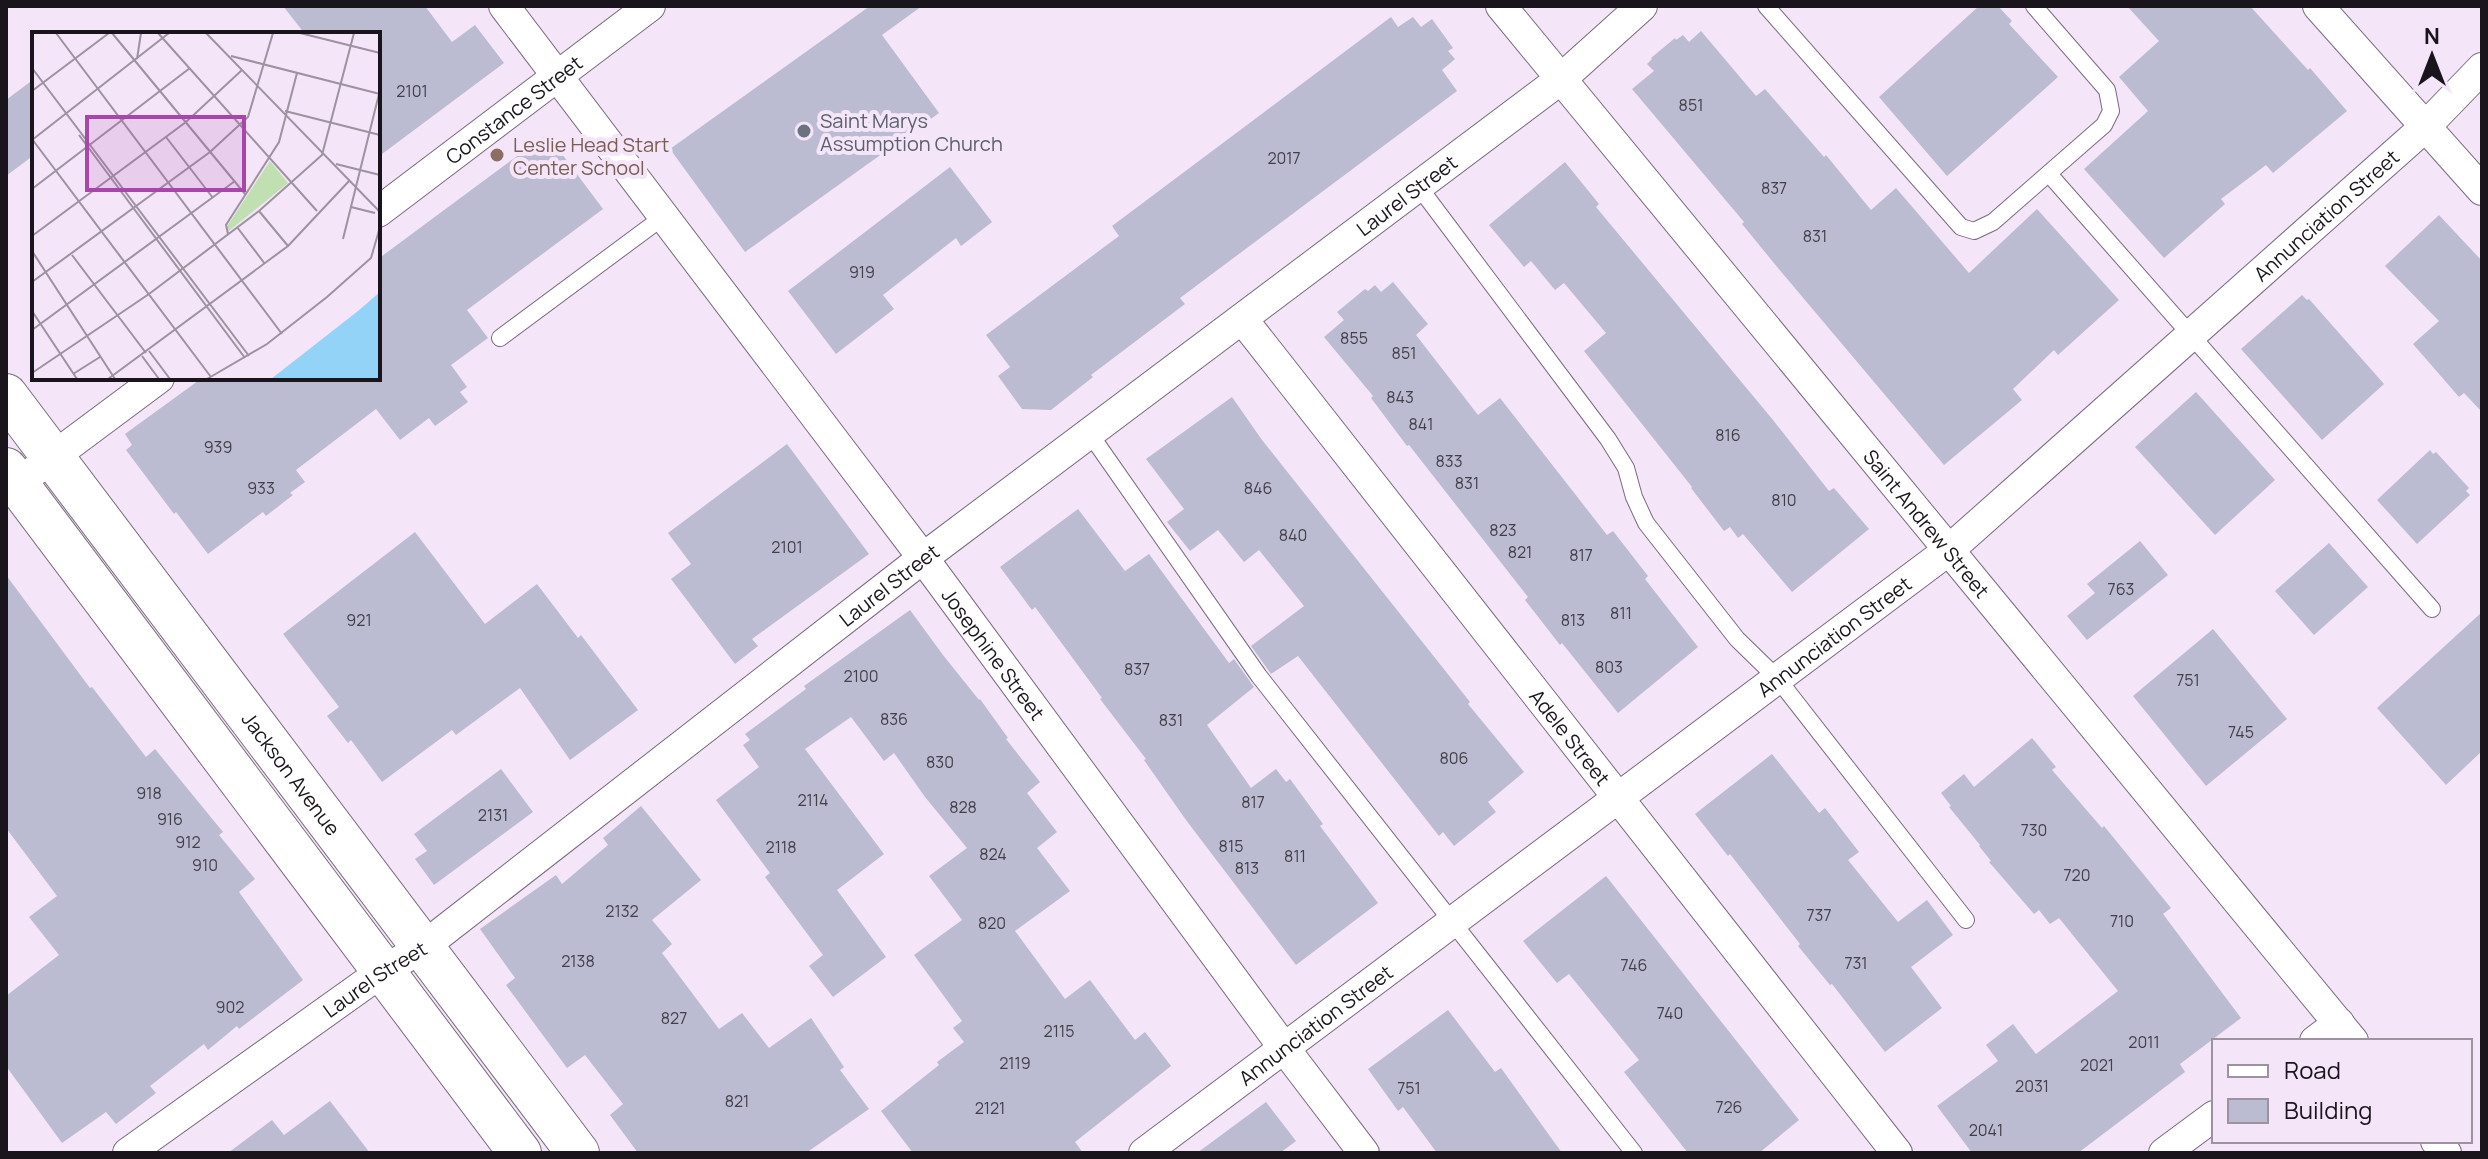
<svg xmlns="http://www.w3.org/2000/svg" width="2488" height="1159" font-family="Manrope,sans-serif">
  <style>
    .building { fill: #bbbcd1 }
    .lines { fill: none; stroke-linecap: round; stroke-linejoin: round }
    .lane-casing { stroke: #796c7c; stroke-width: 18 }
    .street-casing { stroke: #796c7c; stroke-width: 32 }
    .secondary-casing { stroke: #796c7c; stroke-width: 44 }
    .lane { stroke: #fff; stroke-width: 16 }
    .street { stroke: #fff; stroke-width: 30 }
    .secondary { stroke: #fff; stroke-width: 42 }
    .worship-dot { fill: #6b7280; stroke: #f4e5f8; stroke-width: 3 }
    .education-dot { fill: #8d6e63; stroke: #f4e5f8; stroke-width: 3 }
    .labels { text-anchor: middle; dominant-baseline: central; stroke-width: 8; stroke-linejoin: round; paint-order: stroke }
    .number-label { font-size: 16px; fill: #423f49 }
    .street-label { font-size: 20px; fill: #1a151c; stroke: #f4e5f8 }
    .worship-label { font-size: 20px; fill: #5b616d; stroke: #f4e5f8; text-anchor: start }
    .education-label { font-size: 20px; fill: #785e54; stroke: #f4e5f8; text-anchor: start }
    .inset-road { fill: none; stroke: #9d92a0; stroke-width: 2 }
    .view { fill: #a946ac; fill-opacity: 0.15; stroke: #a946ac; stroke-width: 4 }
    .inset-edge { fill: none; stroke: #1a151c; stroke-width: 4 }
  </style>
  <rect width="100%" height="100%" fill="#f4e5f8"/>
  <path class="building" d="M283 6H425L452 42 475 25 504 63 378 157V34H305Z
    M870 6H922L882 35 939 113 745 252 670 149Z
    M1979 6H1998L2012 21 2009 24 2058 77 1947 176 1879 97Z
    M2127 6H2250L2308 70 2310 68 2347 111 2273 173 2266 165 2221 199 2225 204 2164 258 2084 169 2148 111 2119 77 2159 41Z
    M1391 17 1398 27 1413 17 1421 27 1432 19 1453 48 1448 51 1455 59 1442 70 1457 91 1180 298 1185 304 1091 375 1093 377 1051 410 1022 409 998 376 1010 367 986 335 1119 236 1112 226Z
    M1701 31 1756 96 1765 89 1824 157 1826 155 1871 210 1896 188 1969 273 2037 209 2119 300 2058 355 2054 350 2013 389 2022 400 1944 465 1778 268 1742 224 1744 222 1632 89 1654 71 1647 64 1652 59 1651 58 1675 38 1676 40 1683 35 1689 42Z
    M34 79V155L6 176V100Z
    M547 134 603 209 467 310 488 338 451 365 467 387 460 392 468 402 435 426 429 418 400 440 376 409 296 470 305 482 290 493 293 495 266 516 263 512 208 554 176 512 174 514 126 450 132 445 125 434 202 378H378V259Z
    M1565 162 1599 204 1596 207 1773 420 1829 491 1834 488 1869 529 1792 592 1743 534 1738 538 1730 527 1724 531 1691 488 1692 487 1584 351 1606 333 1564 283 1555 290 1531 261 1524 267 1489 225Z
    M950 167 992 222 961 246 956 238 883 295 894 309 836 354 788 291Z
    M2439 215 2482 261V412L2464 393 2459 397 2413 344 2439 321 2385 266Z
    M1393 282 1428 324 1416 335 1478 415 1500 398 1607 535 1613 531 1648 576 1645 579 1698 647 1618 713 1562 643 1560 645 1525 600 1528 597 1409 445 1407 446 1371 398 1373 396 1324 337 1344 320 1337 312 1365 289 1368 291 1375 285 1381 292Z
    M2302 295 2307 300 2309 299 2384 384 2322 440 2241 349Z
    M2196 392 2275 480 2215 535 2135 447Z
    M1232 397 1262 440 1470 702 1468 704 1524 772 1488 802 1496 812 1454 846 1443 832 1439 836 1298 656 1271 674 1251 646 1304 606 1259 550 1244 562 1218 530 1190 551 1167 522 1184 509 1146 459Z
    M787 444 869 554 752 639 758 646 735 664 671 579 691 564 668 533Z
    M2430 450 2433 454 2436 452 2469 488 2466 491 2470 495 2417 544 2377 500Z
    M1078 509 1125 571 1149 554 1229 663 1234 659 1254 687 1207 725 1251 788 1276 769 1286 782 1290 779 1323 824 1320 826 1378 903 1296 965 1186 820 1144 760 1146 759 1100 699 1102 698 1035 607 1032 610 1000 567Z
    M415 532 485 624 537 584 578 638 581 635 638 710 570 760 520 688 456 735 452 730 382 782 351 740 348 743 327 716 339 707 283 634Z
    M2140 541 2168 575 2087 640 2067 616 2095 593 2087 584Z
    M2329 543 2368 587 2314 635 2275 591Z
    M6 575 90 688 92 687 146 757 155 749 223 832 219 835 255 879 239 892 303 980 239 1029 237 1026 208 1050 204 1044 150 1086 156 1093 116 1124 106 1112 62 1143 6 1066V996L59 955 29 917 57 896 6 828Z
    M910 610 943 655 979 700 980 699 1008 738 1006 739 1040 782 1027 793 1057 832 1037 848 1070 891 1015 931 1065 999 1090 980 1135 1040 1145 1032 1171 1066 1075 1142 1083 1153H913L881 1111 939 1065 937 1062 964 1042 953 1028 962 1021 914 955 962 920 929 876 967 848 925 797 894 753 884 761 851 717 805 749 884 854 837 890 886 957 833 997 809 966 823 955 765 877 770 873 716 800 759 767 743 745 750 740 745 734 806 689 804 686Z
    M2482 612V751L2446 785 2377 708Z
    M2213 629 2287 719 2206 786 2133 696Z
    M2032 738 2056 767 2052 770 2102 828 2104 826 2171 908 2163 914 2241 1018 2180 1064 2185 1072 2078 1153H1972L1937 1106 1998 1061 1986 1045 2013 1024 2036 1054 2118 991 2059 918 2050 924 2039 910 2034 914 1989 862 1991 861 1979 846 1980 845 1949 807 1951 806 1941 793 1964 774 1974 787Z
    M1772 754 1819 813 1825 808 1859 852 1848 860 1898 922 1927 900 1953 935 1911 967 1942 1008 1885 1052 1832 984 1830 985 1798 946 1800 944 1730 854 1728 856 1695 814Z
    M501 769 533 812 434 885 415 859 427 851 414 834Z
    M641 806 701 880 652 920 672 944 662 953 719 1029 742 1013 769 1048 811 1018 844 1067 840 1070 869 1109 806 1153H638L610 1115 623 1104 585 1055 567 1068 506 985 515 978 480 929 556 875 562 884 608 845 603 838Z
    M1606 876 1799 1120 1759 1153H1688L1624 1072 1639 1060 1569 974 1557 983 1523 941Z
    M1448 1010 1495 1072 1501 1068 1562 1153H1437L1403 1107 1398 1111 1368 1069Z
    M330 1101 370 1153H228L272 1120 284 1135Z
    M1266 1102 1296 1141 1280 1153H1197Z"/>
  <g class="lines">
    <defs>
      <path id="lane" d="M1766 6 1961 227 1974 231 1993 222 2104 125 2111 111 2107 90 2034 6
        M2049 174 2432 609
        M1419 187 1608 439 1626 468 1634 497 1646 523 1737 639 1777 678 1966 920
        M500 338 663 217
        M1090 434 1259 676 1634 1153"/>
      <g id="street">
        <path id="s1" d="M504 6 923 558 1284 1048 1364 1153"/>
        <path id="s2" d="M1501 6 2353 1041"/>
        <path d="M2318 6 2482 190"/>
        <path id="s3" d="M378 212 650 6"/>
        <path id="s4" d="M1243 320 1897 1153"/>
        <path d="M6 492 159 378"/>
        <path d="M2315 1041 2339 1023"/>
        <path d="M2436 1141 2446 1153"/>
        <path id="s5" d="M128 1153 383 971 423 947 923 558 1561 79 1642 6"/>
        <path id="s6" d="M1144 1153 1949 550 2425 127 2482 68"/>
        <path d="M2164 1153 2214 1116"/>
      </g>
      <g id="secondary">
        <path id="s7" d="M6 395 578 1153"/>
        <path d="M6 469 520 1153"/>
      </g>
    </defs>
    <use href="#lane" class="lane-casing"/>
    <use href="#street" class="street-casing"/>
    <use href="#secondary" class="secondary-casing"/>
    <use href="#lane" class="lane"/>
    <use href="#street" class="street"/>
    <use href="#secondary" class="secondary"/>
  </g>
  <circle class="worship-dot" cx="804" cy="131" r="8"/>
  <circle class="education-dot" cx="497" cy="155" r="8"/>
  <g class="labels">
    <g class="number-label">
      <text x="412" y="91">2101</text>
      <text x="1691" y="105">851</text>
      <text x="1284" y="158">2017</text>
      <text x="1774" y="188">837</text>
      <text x="1815" y="236">831</text>
      <text x="862" y="272">919</text>
      <text x="1354" y="338">855</text>
      <text x="1404" y="353">851</text>
      <text x="1400" y="397">843</text>
      <text x="1421" y="424">841</text>
      <text x="1728" y="435">816</text>
      <text x="218" y="447">939</text>
      <text x="1449" y="461">833</text>
      <text x="1467" y="483">831</text>
      <text x="261" y="488">933</text>
      <text x="1258" y="488">846</text>
      <text x="1784" y="500">810</text>
      <text x="1503" y="530">823</text>
      <text x="1293" y="535">840</text>
      <text x="787" y="547">2101</text>
      <text x="1520" y="552">821</text>
      <text x="1581" y="555">817</text>
      <text x="2121" y="589">763</text>
      <text x="1621" y="613">811</text>
      <text x="359" y="620">921</text>
      <text x="1573" y="620">813</text>
      <text x="1609" y="667">803</text>
      <text x="1137" y="669">837</text>
      <text x="861" y="676">2100</text>
      <text x="2188" y="680">751</text>
      <text x="894" y="719">836</text>
      <text x="1171" y="720">831</text>
      <text x="2241" y="732">745</text>
      <text x="1454" y="758">806</text>
      <text x="940" y="762">830</text>
      <text x="149" y="793">918</text>
      <text x="813" y="800">2114</text>
      <text x="1253" y="802">817</text>
      <text x="963" y="807">828</text>
      <text x="493" y="815">2131</text>
      <text x="170" y="819">916</text>
      <text x="2034" y="830">730</text>
      <text x="188" y="842">912</text>
      <text x="1231" y="846">815</text>
      <text x="781" y="847">2118</text>
      <text x="993" y="854">824</text>
      <text x="1295" y="856">811</text>
      <text x="205" y="865">910</text>
      <text x="1247" y="868">813</text>
      <text x="2077" y="875">720</text>
      <text x="622" y="911">2132</text>
      <text x="1819" y="915">737</text>
      <text x="2122" y="921">710</text>
      <text x="992" y="923">820</text>
      <text x="578" y="961">2138</text>
      <text x="1856" y="963">731</text>
      <text x="1634" y="965">746</text>
      <text x="230" y="1007">902</text>
      <text x="1670" y="1013">740</text>
      <text x="674" y="1018">827</text>
      <text x="1059" y="1031">2115</text>
      <text x="2144" y="1042">2011</text>
      <text x="1015" y="1063">2119</text>
      <text x="2097" y="1065">2021</text>
      <text x="2032" y="1086">2031</text>
      <text x="1409" y="1088">751</text>
      <text x="737" y="1101">821</text>
      <text x="1729" y="1107">726</text>
      <text x="990" y="1108">2121</text>
      <text x="1986" y="1130">2041</text>
    </g>
    <g class="street-label">
      <text stroke="none"><textPath href="#s3" startOffset="170">Constance Street</textPath></text>
      <text stroke="none"><textPath href="#s5" startOffset="1598">Laurel Street</textPath></text>
      <text stroke="none"><textPath href="#s6" startOffset="1510">Annunciation Street</textPath></text>
      <text stroke="none"><textPath href="#s2" startOffset="670">Saint Andrew Street</textPath></text>
      <text stroke="none"><textPath href="#s5" startOffset="950">Laurel Street</textPath></text>
      <text stroke="none"><textPath href="#s6" startOffset="862">Annunciation Street</textPath></text>
      <text stroke="none"><textPath href="#s1" startOffset="812">Josephine Street</textPath></text>
      <text stroke="none"><textPath href="#s4" startOffset="530">Adele Street</textPath></text>
      <text stroke="none"><textPath href="#s7" startOffset="474">Jackson Avenue</textPath></text>
      <text stroke="none"><textPath href="#s5" startOffset="302">Laurel Street</textPath></text>
      <text stroke="none"><textPath href="#s6" startOffset="214">Annunciation Street</textPath></text>
    </g>
    <g class="worship-label">
      <text x="820" y="120">Saint Marys<tspan x="820" dy="23">Assumption Church</tspan></text>
    </g>
    <g class="education-label">
      <text x="513" y="144">Leslie Head Start<tspan x="513" dy="23">Center School</tspan></text>
    </g>
  </g>
  <g transform="translate(32 32)">
    <rect width="348" height="348" fill="#f4e5f8"/>
    <path d="M238 129 256 151 197 199 194 196Z" fill="#c1e0b2"/>
    <path d="M348 260V347H239L326 279Z" fill="#93d3f8"/>
    <path class="inset-road" d="M24 1 250 302M80 1 213 162M126 1 285 179M174 1 348 180M268 1 348 21M199 24 348 62M105 27 109 1M0 36 217 324M0 59 77 1M253 79 348 103M47 103 213 326M134 105 181 166M0 107 179 345M0 108 137 1M304 132 348 143M0 157 158 36M319 175 343 181M227 179 256 214M205 195 233 232M196 202 194 193 247 110 265 41M0 204 154 90 210 38M311 207 347 62M0 219 83 347M40 223 114 321M0 250 178 120 216 85 241 1M0 279 45 347M0 298 203 149M117 319 138 347M110 324 127 347M0 341 117 262 227 179 290 123 322 1M41 342 68 325M76 347 256 214 318 148M175 347 235 312 295 265 339 226 348 195"/>
    <path class="view" d="M55 85H212V158H55Z"/>
    <rect width="348" height="348" class="inset-edge"/>
  </g>
  <rect width="2488" height="1159" fill="none" stroke="#1a151c" stroke-width="16"/>
  <rect x="2212" y="1039" width="260" height="104" fill="#f4e5f8" stroke="#9d92a0" stroke-width="2"/>
  <rect x="2228" y="1065" width="40" height="12" fill="#ffffff" stroke="#9d92a0" stroke-width="2"/>
  <text x="2284" y="1079" font-size="24" fill="#1a151c">Road</text>
  <rect x="2228" y="1099" width="40" height="24" fill="#bbbcd1" stroke="#9d92a0" stroke-width="2"/>
  <text x="2284" y="1119" font-size="24" fill="#1a151c">Building</text>
  <g transform="translate(2432 56)" stroke="#f4e5f8" stroke-width="6" paint-order="stroke">
  <path d="M0-6L14 30L0 20L-14 30Z" fill="#1a151c"/>
  <text y="-12" font-size="22" font-weight="bold" text-anchor="middle" fill="#1a151c">N</text>
  </g>
</svg>
